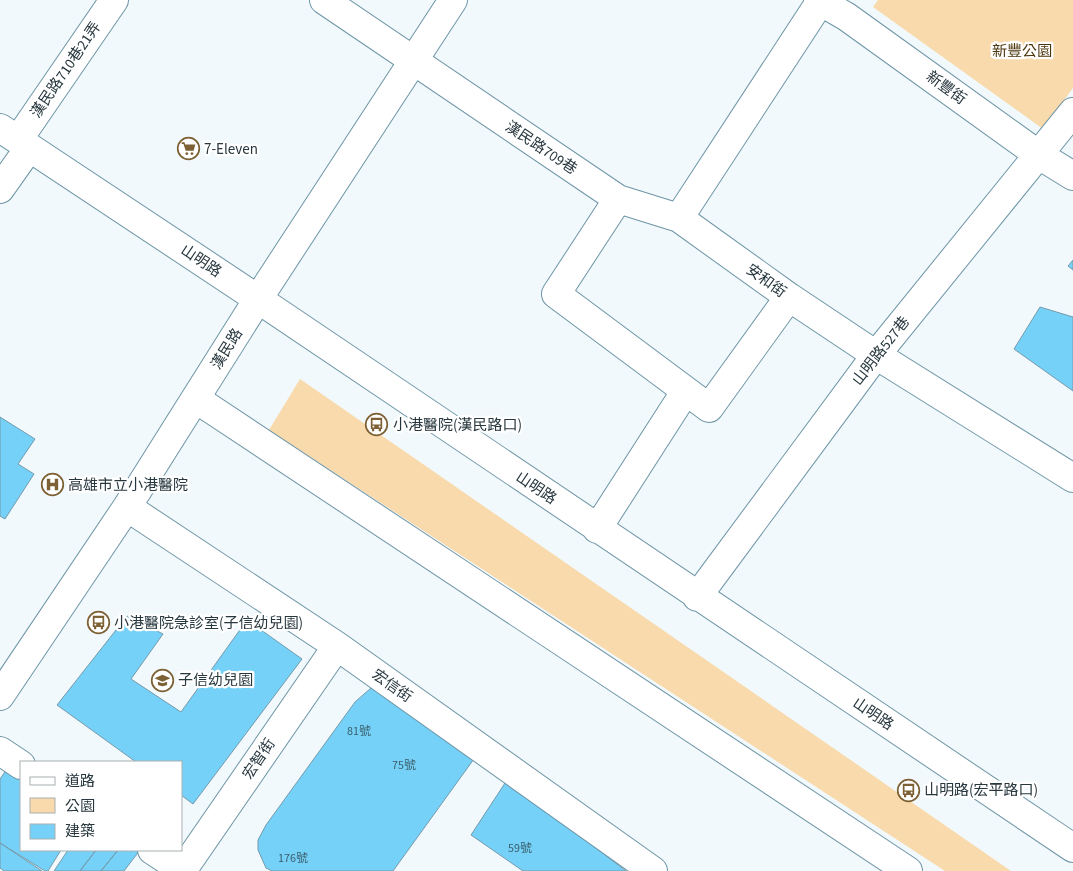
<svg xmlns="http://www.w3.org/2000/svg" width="1073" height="871" font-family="'Source Sans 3','Noto Sans TC',sans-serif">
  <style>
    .green { fill: #f9daac }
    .building { fill: #75d1f7; stroke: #749bac }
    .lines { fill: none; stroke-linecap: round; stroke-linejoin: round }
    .minor-casing { stroke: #6e95a6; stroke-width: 30 }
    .minor { stroke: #fff; stroke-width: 28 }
    .labels { text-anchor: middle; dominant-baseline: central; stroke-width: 4.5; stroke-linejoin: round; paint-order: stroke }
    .number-label { font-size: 12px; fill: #3a5e6c }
    .park-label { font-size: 15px; fill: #4c360d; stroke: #fff }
    .street-label { font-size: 15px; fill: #27373e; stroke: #fff }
    .poi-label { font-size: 15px; fill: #27373e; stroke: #fff; text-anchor: start }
  </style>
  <rect width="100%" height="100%" fill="#f1f9fc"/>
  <path class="green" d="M878 0H1073V88L1043 129 873 7Z
    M300 379 1011 871H945L269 430Z"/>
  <path class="building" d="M1073 260V270L1068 266Z
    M1040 307 1073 317V391L1014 349Z
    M0 417 35 439 18 464 34 474 5 519 0 516Z
    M127 616 163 634 131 679 181 712 247 620 302 659 193 804 181 795V762H136L57 705Z
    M384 687 479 752 393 871H272L266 868 258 850V840L266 825 355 702 371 688Z
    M11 763 21 770V850H61L48 871H45L0 843V779Z
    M507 780 626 871H523L471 835Z
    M0 843 42 871H4L0 868Z
    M68 850H96L80 871H54Z
    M96 850H118L101 871H80Z
    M118 850H140L124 871H101Z"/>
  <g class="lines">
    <defs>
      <path id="minor" d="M324 0 618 199 679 218
        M818 0 847 17 1039 155 1073 176
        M820 2 679 218 789 297 876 355 1073 478
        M0 128 258 299 1073 848
        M18 140 114 0
        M0 189 29 148
        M618 199 556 294 709 408 789 297
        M196 399 908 871
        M127 507 337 646 653 871
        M597 529 685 392
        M697 597 876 355 1073 112
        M0 696 127 507 258 299 453 0
        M0 751 21 765
        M152 850 184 871
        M182 871 337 646"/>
    </defs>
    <use href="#minor" class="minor-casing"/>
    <use href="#minor" class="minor"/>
  </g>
  <defs>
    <symbol id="supermarket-ring" viewBox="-11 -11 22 22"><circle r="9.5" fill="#fff" stroke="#7d6134" stroke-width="1.5"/><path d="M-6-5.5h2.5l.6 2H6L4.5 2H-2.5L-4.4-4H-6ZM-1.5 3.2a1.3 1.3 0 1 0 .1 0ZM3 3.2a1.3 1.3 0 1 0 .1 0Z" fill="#7d6134"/></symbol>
    <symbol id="bus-ring" viewBox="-11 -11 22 22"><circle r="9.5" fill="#fff" stroke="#7d6134" stroke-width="1.5"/><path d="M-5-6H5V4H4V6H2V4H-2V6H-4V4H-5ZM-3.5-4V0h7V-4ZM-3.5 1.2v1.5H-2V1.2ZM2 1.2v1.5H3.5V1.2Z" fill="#7d6134"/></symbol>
    <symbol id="hospital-ring" viewBox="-11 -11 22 22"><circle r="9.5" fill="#fff" stroke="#7d6134" stroke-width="1.5"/><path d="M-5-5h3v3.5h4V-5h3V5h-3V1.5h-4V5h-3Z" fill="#7d6134"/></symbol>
    <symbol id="school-ring" viewBox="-11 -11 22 22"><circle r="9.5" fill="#fff" stroke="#7d6134" stroke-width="1.5"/><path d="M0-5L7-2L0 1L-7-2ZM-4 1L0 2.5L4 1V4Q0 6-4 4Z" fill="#7d6134"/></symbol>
  </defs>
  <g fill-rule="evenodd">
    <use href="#supermarket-ring" x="176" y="136" width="25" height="25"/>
    <use href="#bus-ring" x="364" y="412" width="25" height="25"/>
    <use href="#hospital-ring" x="40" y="472" width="25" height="25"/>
    <use href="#bus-ring" x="86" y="610" width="25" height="25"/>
    <use href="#school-ring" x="150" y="668" width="25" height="25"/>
    <use href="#bus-ring" x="896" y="778" width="25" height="25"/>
  </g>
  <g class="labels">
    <g class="number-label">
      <text x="359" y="731">81號</text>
      <text x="404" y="765">75號</text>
      <text x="520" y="848">59號</text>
      <text x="293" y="858">176號</text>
    </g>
    <g class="park-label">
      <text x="1022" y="51">新豐公園</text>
    </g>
    <g class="street-label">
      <text transform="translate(66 70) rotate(-56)">漢民路710巷21弄</text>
      <text transform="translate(946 88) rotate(36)">新豐街</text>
      <text transform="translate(541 148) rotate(34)">漢民路709巷</text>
      <text transform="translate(201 261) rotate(34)">山明路</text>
      <text transform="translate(766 281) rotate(36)">安和街</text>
      <text transform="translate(227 349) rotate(-58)">漢民路</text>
      <text transform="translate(881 351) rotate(-52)">山明路527巷</text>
      <text transform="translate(536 488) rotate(34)">山明路</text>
      <text transform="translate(392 686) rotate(35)">宏信街</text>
      <text transform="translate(873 714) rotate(34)">山明路</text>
      <text transform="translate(259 759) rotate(-56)">宏智街</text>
    </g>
    <g class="poi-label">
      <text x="204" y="149">7-Eleven</text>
      <text x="393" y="425">小港醫院(漢民路口)</text>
      <text x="68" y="485">高雄市立小港醫院</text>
      <text x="114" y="623">小港醫院急診室(子信幼兒園)</text>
      <text x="178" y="680">子信幼兒園</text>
      <text x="924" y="790">山明路(宏平路口)</text>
    </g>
  </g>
  <rect x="20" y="761" width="162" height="90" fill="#ffffff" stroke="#a9afb2"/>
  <rect x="30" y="777" width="25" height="8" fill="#ffffff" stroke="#a9afb2"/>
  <text x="65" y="786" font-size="15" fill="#27373e">道路</text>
  <rect x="30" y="798" width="25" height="15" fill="#f9daac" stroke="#a9afb2"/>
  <text x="65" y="811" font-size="15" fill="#27373e">公園</text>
  <rect x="30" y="824" width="25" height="15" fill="#75d1f7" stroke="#a9afb2"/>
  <text x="65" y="836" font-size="15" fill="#27373e">建築</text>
</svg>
